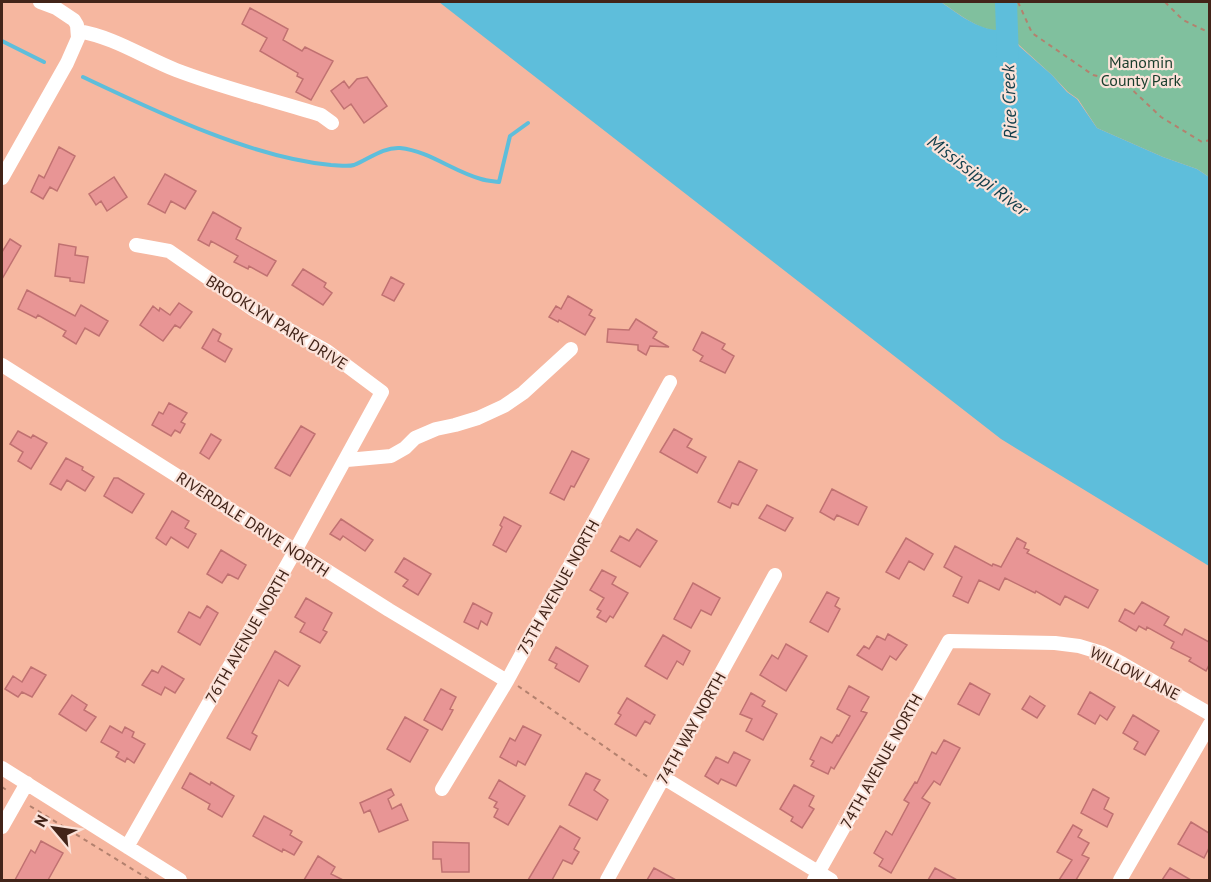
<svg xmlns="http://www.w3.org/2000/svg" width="1211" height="882" font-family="'PT Sans',sans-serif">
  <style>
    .green { fill: #80c09e }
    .water { fill: #5ebedb }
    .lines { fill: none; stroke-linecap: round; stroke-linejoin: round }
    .stream { stroke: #5ebedb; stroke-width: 4 }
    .river { stroke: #5ebedb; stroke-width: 22 }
    .building { fill: #e89595; stroke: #c07171; stroke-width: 1.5 }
    .path { stroke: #b3816e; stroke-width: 2; stroke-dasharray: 4.5 4.5; stroke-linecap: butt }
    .minor { stroke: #fff; stroke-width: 14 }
    .labels { text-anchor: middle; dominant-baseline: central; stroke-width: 4.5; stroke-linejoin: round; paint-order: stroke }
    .park-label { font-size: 16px; fill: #183c2b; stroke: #fbe2d9 }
    .street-label { font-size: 16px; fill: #422419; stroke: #fbe2d9 }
    .water-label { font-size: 18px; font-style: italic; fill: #133f4b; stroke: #fbe2d9 }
  </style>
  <rect width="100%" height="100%" fill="#f6b7a0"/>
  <path class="green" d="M941 2H1209V177L1197 169 1163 157 1097 128 1078 99 1068 92 1052 75 1019 45 1008 30C983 35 961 15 941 2Z"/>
  <path class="water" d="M439 2H941C960 15 984 35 1008 29L1019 46 1052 75 1067 92 1077 99 1097 128 1163 157 1197 169 1209 177V566L1001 439Z"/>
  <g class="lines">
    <path class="stream" d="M2 41 44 62
      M83 77C155 111 252 158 331 165 338 165 347 167 354 165 369 159 383 147 400 148 429 151 454 172 481 179 487 181 493 181 499 182L510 136 528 123"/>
    <path class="river" d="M1006 2 1008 60"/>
  </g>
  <path class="building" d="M250 8 288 29 283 40 302 51 305 47 333 61 311 100 296 92 303 79 297 76 298 73 260 51 267 38 242 24Z
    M367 77 387 106 364 123 351 104 344 109 331 91 344 81 349 88 357 79Z
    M59 147 75 156 57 191 50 187 43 199 31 192 39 175 44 178Z
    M165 174 196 191 185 209 171 201 165 213 148 204Z
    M114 177 127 197 107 211 101 201 96 205 89 194Z
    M213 212 241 228 236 239 276 261 267 276 249 266 248 269 234 262 238 256 211 241 209 246 198 240Z
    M10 239 21 246 2 279V252Z
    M59 244 76 247 75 255 88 257 84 283 70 281V278L55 276Z
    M303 269 326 283 324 287 332 293 323 305 292 285Z
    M391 277 404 284 394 301 382 295Z
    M27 290 75 316 81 305 108 321 99 336 85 328 76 344 63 336 66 331 38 315 36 318 18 309Z
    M568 296 592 310 589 315 595 318 585 335 559 320 558 322 549 317 556 306 561 309Z
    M179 303 192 312 180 328 175 325 163 341 140 325 153 306 159 311 160 308 170 315Z
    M636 319 657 332 653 338 669 347 650 346 646 355 638 350V345L607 342 608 329 629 330Z
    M213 329 221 334 218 341 232 349 225 362 202 348Z
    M702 332 725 344 722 349 734 356 725 373 700 361 703 356 693 350Z
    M169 403 187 413 181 422 185 424 180 433 175 430 171 436 152 425 159 412 163 414Z
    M301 426 315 434 290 476 275 468Z
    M674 429 692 439 687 447 706 457 697 473 660 452Z
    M18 431 31 438 33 435 47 443 31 469 18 461 23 452 10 444Z
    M211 434 221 440 209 459 200 453Z
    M572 451 589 459 574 487 571 486 564 500 550 493Z
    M66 458 83 467 82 470 94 477 85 491 67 480 61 490 50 484Z
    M739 461 757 470 738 505 732 503 730 508 718 502Z
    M114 478H118L144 494 132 513 104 496Z
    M832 489 867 507 858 525 837 515 834 520 820 512Z
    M767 505 793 518 785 531 759 518Z
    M172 511 189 521 185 528 196 534 188 548 171 537 166 545 156 538Z
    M504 517 521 526 506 552 493 545 502 527 500 525Z
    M341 519 373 540 365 551 343 536 340 540 330 534Z
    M637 529 657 541 640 567 611 551 620 536 629 541Z
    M906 538 933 554 924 570 909 561 899 579 886 572Z
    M1017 538 1026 543 1024 548 1029 550 1027 553 1098 590 1088 608 1065 596 1060 605 1036 591 1035 593 1005 578 999 590 979 580 968 603 953 596 962 577 944 567 955 546 992 566 993 564 1001 567Z
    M221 550 246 565 238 579 228 574 222 583 207 574Z
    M404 558 431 574 418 595 403 586 408 580 395 572Z
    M602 570 616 577 612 584 628 593 613 618 610 616 606 622 597 617 601 611 597 609 604 598 590 590Z
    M693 583 720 598 711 615 701 610 691 628 674 619Z
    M827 592 839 598 835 606 840 609 828 632 810 622Z
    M306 598 332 613 323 630 327 632 320 643 300 632 305 623 295 617Z
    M1142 602 1169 617 1164 625 1182 635 1185 629 1209 642V665L1206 671 1189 661 1191 658 1171 648 1174 642 1147 627 1146 630 1139 626 1136 631 1119 621 1125 609 1134 614Z
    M473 603 492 613 487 625 481 621 478 629 464 622Z
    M207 606 218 613 200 645 178 632 189 612 200 618Z
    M888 634 907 645 896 660 890 656 882 670 857 655 864 646 869 649 877 636 885 640Z
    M663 635 690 651 683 665 677 661 667 679 645 666Z
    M786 644 807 656 786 691 760 675 772 655 778 659Z
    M556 647 588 666 579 682 555 668 557 664 549 660Z
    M275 651 300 666 288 686 279 680 252 733 257 736 250 750 227 738Z
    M162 666 184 679 175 693 165 687 161 695 142 685 152 670 158 673Z
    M31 667 46 675 32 697 22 692 18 697 5 689 13 676 22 682Z
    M970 683 990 694 979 715 958 704Z
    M849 686 869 697 861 711 867 713 834 769 831 767 828 774 811 766 814 761 810 759 821 737 832 743 837 735 839 736 850 716 837 709Z
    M441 689 456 697 450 709 453 710 442 730 424 720Z
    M1090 692 1115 707 1107 720 1100 715 1095 724 1078 714Z
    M751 693 765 701 762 706 777 714 763 740 746 731 752 719 740 714Z
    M72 695 87 705 84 710 96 717 86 731 59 714Z
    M1030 696 1045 706 1037 718 1022 709Z
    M627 698 655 715 650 724 645 721 636 736 615 724 621 715 618 713Z
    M1133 715 1159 731 1145 755 1134 749 1138 742 1123 733Z
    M405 717 428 730 410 762 387 749Z
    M110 726 122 733 125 727 134 732 132 737 145 744 134 763 127 758 125 762 116 757 119 752 101 742Z
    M523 726 541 735 525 765 518 761 516 766 500 757 510 738 515 741Z
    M944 740 960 748 940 785 934 781 922 798 930 803 891 873 879 866 883 859 874 853 886 831 892 835 909 803 904 800 915 782 917 783 932 752 936 754Z
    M734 752 750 760 736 786 721 779 718 784 705 776 716 757 728 763Z
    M190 773 210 785 211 782 234 796 222 817 208 809 210 804 182 788Z
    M586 773 600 780 594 790 608 800 597 820 569 805Z
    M499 780 525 796 508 825 494 817 498 809 494 807 497 802 489 798Z
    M794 785 814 796 809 806 814 809 802 828 791 821 793 817 780 809Z
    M391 789 394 795 388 799 392 809 401 804 408 820 379 832 370 810 364 813 360 803Z
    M1093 789 1109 798 1104 809 1113 814 1107 827 1081 813Z
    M264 816 292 831 290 835 302 842 294 855 283 849 282 852 253 836Z
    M1191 822 1209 833V848L1204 858 1178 844Z
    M1073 825 1082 830 1078 837 1089 843 1082 855 1089 858 1076 880H1059L1072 860 1057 852Z
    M560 826 580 838 574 849 579 852 572 864 563 860 552 880H528Z
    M41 841 63 853 48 880H15L31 850 35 853Z
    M433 842 469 843V872H442L441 859H433Z
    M318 856 335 867 331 874 343 880H304Z
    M654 868 676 880H647Z
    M935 868 957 880H928Z
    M1170 868 1191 880H1162Z"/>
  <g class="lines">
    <path class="path" d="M1018 2 1032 33 1093 75 1124 82 1161 117 1202 142 1210 140
      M1165 2 1183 20 1210 33
      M518 686 648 777
      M2 787 8 791
      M30 806 150 880"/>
    <path class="minor" d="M78 31C114 37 143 57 176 70 223 88 273 100 321 115L332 123
      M2 178 67 63 78 38 77 25 74 20 56 8 40 2
      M2 365 389 610 507 681
      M347 460 391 456 405 448 415 438 436 429 455 425 478 418 504 406 523 393 571 349
      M2 768 180 880
      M664 778 831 880
      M442 789 507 681 670 382
      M2 827 27 783
      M127 847 295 551 382 392 327 351 254 310 169 251 136 245
      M607 880 775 575
      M814 880 949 641 1055 643 1079 646 1102 653 1123 664 1210 714
      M1120 880 1210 724"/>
  </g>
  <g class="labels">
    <g class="park-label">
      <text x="1141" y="62">Manomin<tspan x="1141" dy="18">County Park</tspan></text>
    </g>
    <g class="street-label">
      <text transform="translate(277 322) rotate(32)">BROOKLYN PARK DRIVE</text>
      <text transform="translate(253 524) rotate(33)">RIVERDALE DRIVE NORTH</text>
      <text transform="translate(558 587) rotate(-61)">75TH AVENUE NORTH</text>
      <text transform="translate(247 636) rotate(-60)">76TH AVENUE NORTH</text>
      <text transform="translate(1135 673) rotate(27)">WILLOW LANE</text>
      <text transform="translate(691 728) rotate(-61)">74TH WAY NORTH</text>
      <text transform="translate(881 761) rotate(-61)">74TH AVENUE NORTH</text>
    </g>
    <g class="water-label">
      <text transform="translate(1009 102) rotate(-92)">Rice Creek</text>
      <text transform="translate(978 175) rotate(37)">Mississippi River</text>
    </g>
  </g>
  <rect width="1211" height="882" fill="none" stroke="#422419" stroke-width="6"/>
  <g transform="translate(54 828) rotate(299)" stroke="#fbe2d9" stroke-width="4.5" paint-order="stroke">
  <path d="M0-4.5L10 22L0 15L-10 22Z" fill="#422419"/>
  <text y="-9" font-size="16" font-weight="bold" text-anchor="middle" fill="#422419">N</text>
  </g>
</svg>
